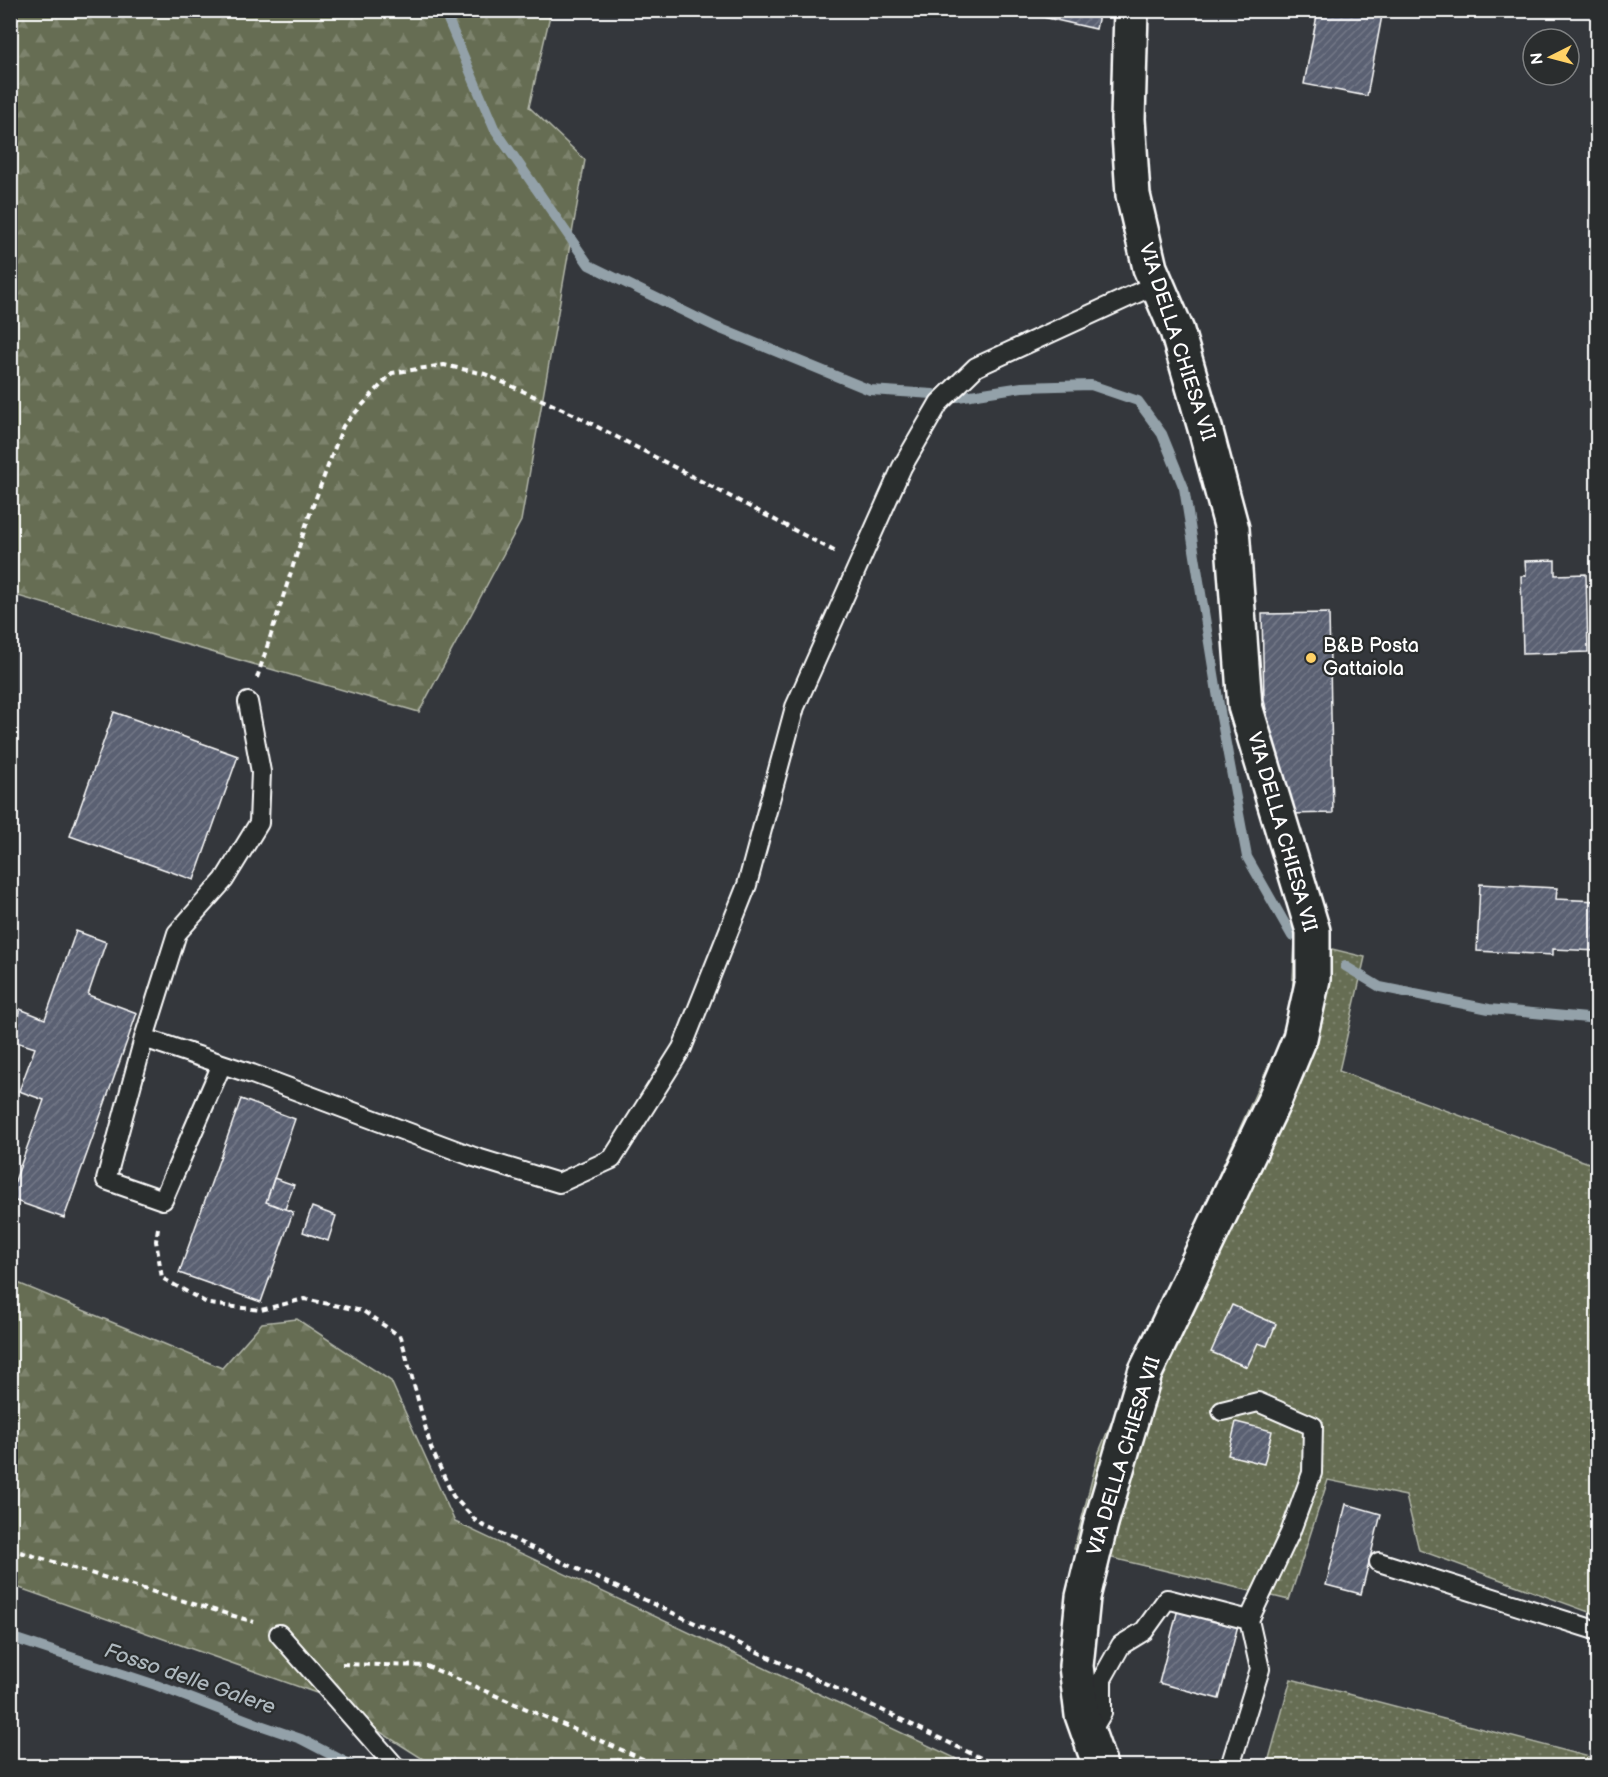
<svg xmlns="http://www.w3.org/2000/svg" width="1608" height="1777" font-family="'Balsamiq Sans',sans-serif">
  <style>
    .grass { fill: url(#grass-dots); stroke: #b2b6a9; stroke-width: 1.5 }
    .forest { fill: url(#forest-firs); stroke: #b2b6a9; stroke-width: 1.5 }
    .lines { fill: none; stroke-linecap: round; stroke-linejoin: round }
    .stream { stroke: #93a1a9; stroke-width: 10 }
    .building { fill: url(#building-hatch); stroke: #fff; stroke-width: 1.5 }
    .service-casing { stroke: #fff; stroke-width: 22 }
    .minor-casing { stroke: #fff; stroke-width: 38 }
    .path { stroke: #fff; stroke-width: 4; stroke-dasharray: 6 4.5; stroke-linecap: butt }
    .service { stroke: #2a2d2e; stroke-width: 18 }
    .minor { stroke: #2a2d2e; stroke-width: 33 }
    .poi-dot { fill: #ffd166; stroke: #2a2d2e; stroke-width: 2 }
    .labels { text-anchor: middle; dominant-baseline: central; stroke-width: 4.5; stroke-linejoin: round; paint-order: stroke }
    .street-label { font-size: 20px; fill: #fff; stroke: #2a2d2e }
    .poi-label { font-size: 20px; fill: #fff; stroke: #2a2d2e; text-anchor: start }
    .water-label { font-size: 21px; font-style: italic; fill: #aeb8be; stroke: #2a2d2e }
  </style>
  <defs>
    <pattern id="grass-dots" width="8" height="8" patternUnits="userSpaceOnUse" patternTransform="scale(1.5)"><rect width="8" height="8" fill="#666d53"/><path d="M2 2h.1M6 6h.1" fill="none" stroke="#7d836d" stroke-width="1.8" stroke-linecap="round"/></pattern>
    <pattern id="forest-firs" width="22" height="20" patternUnits="userSpaceOnUse" patternTransform="scale(1.5)"><rect width="22" height="20" fill="#666d53"/><path d="M5 1l3.5 6h-7zM16 11l3.5 6h-7z" fill="#7d836d"/></pattern>
    <pattern id="building-hatch" width="6" height="6" patternUnits="userSpaceOnUse" patternTransform="scale(1.5)"><rect width="6" height="6" fill="#5a6072"/><path d="M-1 1l2-2M0 6l6-6M5 7l2-2" fill="none" stroke="#737887"/></pattern>
  </defs>
  <rect width="100%" height="100%" fill="#34373c"/>
  <filter id="ink" filterUnits="userSpaceOnUse"><feTurbulence type="fractalNoise" baseFrequency=".0167" numOctaves="2"/><feDisplacementMap in="SourceGraphic" scale="12" xChannelSelector="R" yChannelSelector="G"/><feConvolveMatrix kernelMatrix="1 2 1 2 8 2 1 2 1" color-interpolation-filters="sRGB"/></filter>
  <g filter="url(#ink)">
    <path class="grass" d="M1295 940 1365 957 1339 1071 1597 1166V1615L1419 1550 1406 1496 1328 1480 1289 1600 1074 1549 1099 1452 1165 1293 1258 1088 1291 1019Z
      M1291 1679 1597 1759V1766H1267Z"/>
    <path class="forest" d="M10 11H551L529 107 585 160 521 521 419 712 11 594Z
      M10 1248 13 1281 222 1368 262 1323 297 1319 391 1381 455 1522 955 1758 963 1766H434L322 1695 11 1585Z"/>
    <g class="lines">
      <path class="stream" d="M444 10 494 128 589 265 716 327 870 390 933 394
        M958 397 1022 387 1091 385 1138 401 1162 434 1184 488 1221 717 1247 857 1292 936
        M1345 966 1380 987 1489 1009 1598 1019
        M10 1637 156 1685 260 1725 301 1739 353 1766"/>
    </g>
    <path class="building" d="M1026 10H1100L1096 29 1025 13Z
      M1318 10H1383L1367 96 1304 84Z
      M1555 560V575L1586 574 1588 652 1523 654 1521 576H1526L1525 561Z
      M1329 613 1333 813 1288 814 1264 700 1262 614Z
      M114 712 238 756 194 880 70 836Z
      M1480 884 1557 888 1556 899 1598 901V951L1553 949V955L1477 951Z
      M76 931 106 942 88 995 137 1013 64 1218 10 1199V1195L44 1100 19 1091 35 1048 10 1040V1036L20 1009 45 1019Z
      M241 1099 295 1119 266 1202 293 1212 261 1302 179 1273Z
      M274 1178 294 1185 285 1209 266 1202Z
      M312 1207 336 1216 328 1241 303 1232Z
      M1232 1305 1276 1324 1267 1346 1258 1343 1247 1367 1211 1352Z
      M1236 1422 1272 1431 1264 1464 1228 1455Z
      M1346 1504 1381 1514 1361 1594 1326 1585Z
      M1178 1609 1238 1625 1219 1699 1159 1683Z"/>
    <g class="lines">
      <defs>
        <path id="service" d="M144 1038 177 933 224 880 259 823 261 772 248 702
          M222 1064 163 1200 106 1180 144 1038 252 1074 474 1157 559 1183 612 1159 682 1048 747 885 795 707 902 467 939 403 976 367 1157 284
          M1222 1411 1258 1402 1313 1426 1312 1473 1290 1533 1249 1620
          M1379 1562 1598 1631
          M279 1634 395 1766
          M1089 1735 1102 1713V1679L1121 1645 1144 1631 1167 1599 1249 1620 1260 1669 1232 1760"/>
        <path id="minor" d="M1100 1766 1082 1715 1076 1666 1083 1597 1101 1523 1145 1373 1274 1101 1300 1038 1313 979V931L1245 706 1232 529 1205 428 1177 331 1150 268 1133 195 1128 119 1131 10"/>
      </defs>
      <use href="#service" class="service-casing"/>
      <use href="#minor" class="minor-casing"/>
      <path class="path" d="M257 678 308 519 343 426 392 373 444 365 485 374 573 414 836 552
        M158 1228 156 1241 162 1278 209 1304 261 1310 304 1299 363 1311 401 1337 431 1448 453 1496 478 1523 857 1698 997 1766
        M10 1549 254 1622
        M342 1664 427 1666 659 1766
        M870 1766 877 1763 888 1766"/>
      <use href="#service" class="service"/>
      <use href="#minor" class="minor"/>
    </g>
  </g>
  <circle class="poi-dot" cx="1311" cy="658" r="6"/>
  <g class="labels">
    <g class="street-label">
      <text transform="translate(1177 342) rotate(72)">VIA DELLA CHIESA VII</text>
      <text transform="translate(1282 832) rotate(74)">VIA DELLA CHIESA VII</text>
      <text transform="translate(1124 1456) rotate(-73)">VIA DELLA CHIESA VII</text>
    </g>
    <g class="poi-label">
      <text x="1323" y="646">B&amp;B Posta<tspan x="1323" dy="23">Gattaiola</tspan></text>
    </g>
    <g class="water-label">
      <text transform="translate(190 1679) rotate(19)">Fosso delle Galere</text>
    </g>
  </g>
  <rect width="1608" height="1777" fill="none" stroke="#2a2d2e" stroke-width="36"/>
  <rect x="18" y="18" width="1572" height="1741" fill="none" stroke="#fff" stroke-width="2" filter="url(#ink)"/>
  <g transform="translate(1551 57) rotate(264)"><circle r="28" fill="#2a2d2e" stroke="#7f8182" stroke-width="1.5"/>
  <path d="M0-4.5L10 22L0 15L-10 22Z" fill="#ffd166"/>
  <text y="-9" font-size="16" font-weight="bold" text-anchor="middle" fill="#ffffff">N</text>
  </g>
</svg>
